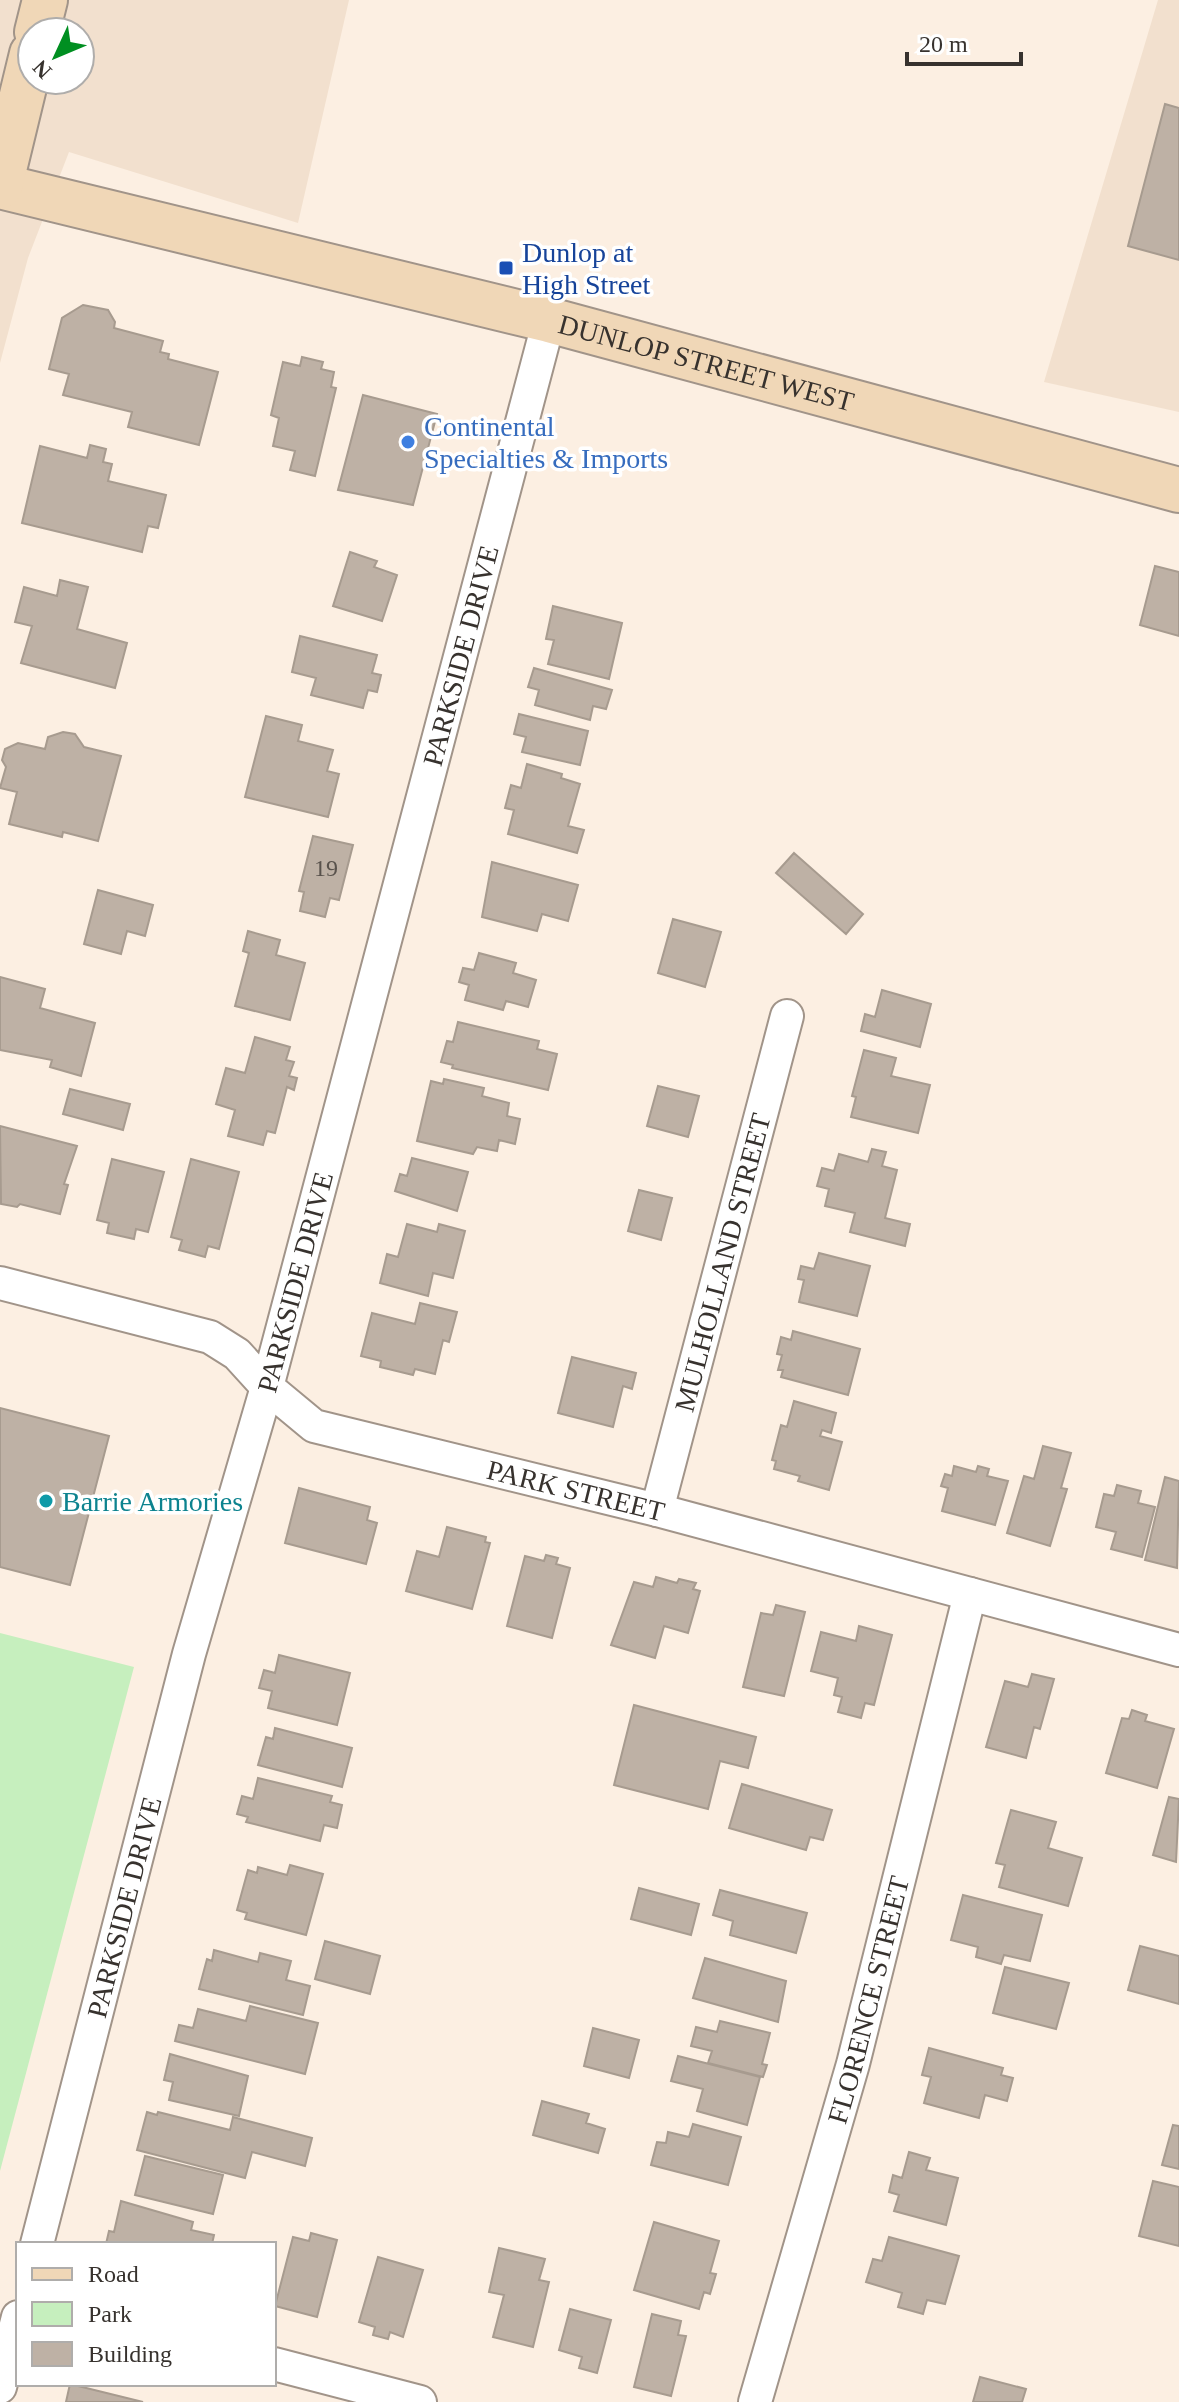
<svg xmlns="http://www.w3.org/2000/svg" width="1179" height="2402" font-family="Georgia,serif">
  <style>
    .built { fill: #f2e0ce; fill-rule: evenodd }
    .green { fill: #c6efbe }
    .building { fill: #beb1a5; stroke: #a79b8f; stroke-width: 2 }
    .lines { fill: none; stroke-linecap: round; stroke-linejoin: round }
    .street-casing { stroke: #a19489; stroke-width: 36 }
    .secondary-casing { stroke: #a19489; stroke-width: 48 }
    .street { stroke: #fff; stroke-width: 32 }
    .secondary { stroke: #f0d7b7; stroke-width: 44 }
    .transit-dot { fill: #1a4fb4; stroke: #fff; stroke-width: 3 }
    .shop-dot { fill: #3f7fe0; stroke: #fff; stroke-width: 3 }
    .culture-dot { fill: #0f9aa8; stroke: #fff; stroke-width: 3 }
    .labels { text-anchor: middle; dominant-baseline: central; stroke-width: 7; stroke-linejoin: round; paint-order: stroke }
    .number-label { font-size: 24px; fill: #59524c }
    .transit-label { font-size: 28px; fill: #164399; stroke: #fff; text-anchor: start }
    .street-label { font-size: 28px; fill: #37322e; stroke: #fff }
    .shop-label { font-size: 28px; fill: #366cbe; stroke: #fff; text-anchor: start }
    .culture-label { font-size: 28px; fill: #0d838f; stroke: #fff; text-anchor: start }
  </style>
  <rect width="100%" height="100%" fill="#fcefe2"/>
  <path class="built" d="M0 0H349L298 223 69 152 28 258 0 363ZM32 32H80V80H32Z
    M1158 0H1179V412L1044 382Z"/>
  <path class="green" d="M0 1633 134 1667 0 2171Z"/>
  <path class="building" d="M1165 104 1179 108V260L1128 246Z
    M83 305 108 310 115 322 114 328 163 341 160 352 169 354 168 359 218 372 199 445 128 427 132 412 63 395 69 374 49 369 62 318Z
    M302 357 323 362 321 369 334 372 331 387 336 388 315 476 290 470 295 451 273 446 279 418 271 415 283 362 300 366Z
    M363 395 437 414 413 505 338 490Z
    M90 445 106 449 103 462 112 464 108 481 166 495 158 528 148 526 142 552 22 523 40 446 87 458Z
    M350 552 377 561 374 567 397 575 382 621 333 606Z
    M1155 566 1179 572V636L1140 625Z
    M60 580 88 587 77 629 127 643 115 688 21 663 32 626 15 622 24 587 57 596Z
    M553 606 622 623 609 679 548 664 554 640 546 639Z
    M300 636 377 655 372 673 381 675 377 692 368 690 363 708 311 695 316 678 292 672Z
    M534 668 612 690 606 709 593 706 590 720 535 705 539 690 528 687Z
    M519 714 588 731 580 765 522 752 526 737 514 734Z
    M266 716 302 725 298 741 333 750 327 771 339 774 328 817 245 797Z
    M63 732 75 734 84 747 121 756 98 841 63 832 62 837 9 824 17 792 0 788 6 767 2 760 5 749 18 743 45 749 48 737Z
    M527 764 562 774 561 778 580 784 568 826 584 830 577 853 508 834 514 810 505 808 511 785 521 788Z
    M313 836 353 845 339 900 330 898 325 917 300 911 304 892 299 891Z
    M794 853 863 914 846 934 776 873Z
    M492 862 578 885 568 921 542 914 537 931 482 917Z
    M98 890 153 905 145 936 127 931 121 954 84 944Z
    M673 919 721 932 705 987 658 973Z
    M248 931 280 940 276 955 305 963 290 1020 235 1006 249 953 243 951Z
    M479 953 516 963 513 973 536 980 528 1007 506 1001 503 1010 465 1000 469 985 459 982 463 968 474 970Z
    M0 977 45 989 40 1008 95 1023 81 1076 50 1067 52 1060 0 1050Z
    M882 990 931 1004 920 1047 861 1031 865 1014 875 1017Z
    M458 1022 539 1041 537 1049 557 1054 548 1090 452 1068 453 1065 441 1062 447 1041 453 1042Z
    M255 1037 290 1047 286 1060 294 1062 289 1076 297 1078 294 1090 287 1087 275 1133 267 1131 263 1145 228 1136 235 1110 216 1104 226 1068 245 1073Z
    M864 1050 896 1058 891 1076 930 1085 918 1133 851 1117 856 1097 852 1096Z
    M444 1079 484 1088 482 1096 509 1103 507 1116 520 1119 515 1144 499 1140 497 1151 477 1147 473 1154 417 1141 431 1081 443 1084Z
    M658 1086 699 1096 688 1137 647 1126Z
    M70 1089 130 1104 123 1130 63 1114Z
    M0 1126 77 1146 64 1184 68 1185 60 1214 20 1204 17 1207 1 1204Z
    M872 1149 886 1152 882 1166 897 1170 885 1218 910 1224 905 1246 850 1232 855 1213 825 1206 829 1189 817 1186 822 1168 834 1171 839 1154 868 1162Z
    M412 1158 468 1172 457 1211 395 1191 400 1174 407 1176Z
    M112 1159 164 1172 148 1232 136 1229 134 1239 107 1233 109 1223 97 1220Z
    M191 1159 239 1172 219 1249 208 1246 205 1257 179 1250 182 1240 171 1237Z
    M639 1190 672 1198 661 1240 628 1231Z
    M407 1224 437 1232 439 1224 465 1231 453 1278 433 1273 428 1296 380 1283 387 1254 398 1257Z
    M819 1253 870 1266 857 1316 799 1302 804 1280 798 1279 801 1266 814 1269Z
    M420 1303 457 1312 449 1342 443 1340 435 1374 415 1369 413 1375 380 1367 381 1361 361 1356 372 1313 415 1324Z
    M793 1331 860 1349 848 1395 781 1377 783 1370H778L782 1355 777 1354 781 1337 791 1340Z
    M572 1357 636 1373 632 1389 623 1386 613 1427 558 1413Z
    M794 1401 836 1413 831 1433 822 1430 820 1436 842 1442 829 1490 798 1481 800 1476 774 1469 776 1461 772 1460 781 1425 787 1427Z
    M0 1408 109 1436 70 1585 0 1567Z
    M1043 1446 1071 1453 1061 1488 1067 1489 1050 1546 1007 1533 1024 1476 1034 1479Z
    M954 1466 976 1472 978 1466 989 1469 987 1476 1008 1481 995 1525 942 1511 948 1488 941 1486 945 1474 952 1476Z
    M1165 1477 1179 1481 1177 1568 1145 1560Z
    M1117 1485 1141 1491 1138 1503 1155 1507 1142 1557 1111 1549 1116 1532 1096 1527 1104 1494 1114 1496Z
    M299 1488 370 1507 367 1520 377 1523 366 1564 285 1543Z
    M447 1527 486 1537 485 1542 490 1543 472 1609 406 1591 417 1551 439 1557Z
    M546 1555 558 1558 556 1564 570 1568 552 1638 507 1626 525 1556 544 1561Z
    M656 1577 677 1583 679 1579 696 1583 693 1589 700 1591 688 1633 664 1626 655 1658 611 1645 634 1582 653 1587Z
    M776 1605 805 1612 784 1696 743 1687 761 1613 773 1615Z
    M859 1626 892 1635 874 1705 865 1703 861 1718 838 1712 842 1697 834 1695 838 1678 811 1671 821 1632 856 1641Z
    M279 1655 350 1673 337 1725 268 1708 272 1691 259 1688 264 1670 275 1673Z
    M1032 1674 1054 1679 1040 1729 1034 1727 1026 1758 986 1747 1005 1681 1028 1687Z
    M634 1705 756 1737 748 1768 720 1761 708 1809 614 1785Z
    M1132 1710 1147 1715 1145 1721 1174 1729 1157 1788 1106 1773 1122 1718 1129 1719Z
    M275 1728 352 1748 342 1787 258 1765 266 1737 273 1739Z
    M258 1778 332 1796 330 1802 342 1805 337 1828 324 1825 320 1841 246 1822 248 1817 237 1814 242 1796 253 1799Z
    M742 1784 832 1810 823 1840 810 1837 806 1850 729 1828Z
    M1169 1797 1179 1799 1176 1862 1153 1855Z
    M1011 1810 1056 1822 1048 1848 1082 1858 1068 1906 999 1887 1005 1865 996 1863Z
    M290 1865 323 1874 306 1935 245 1919 247 1913 237 1910 248 1870 257 1873 258 1867 287 1875Z
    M639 1888 699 1904 691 1935 631 1919Z
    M720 1890 807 1913 796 1953 730 1935 733 1921 713 1915Z
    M963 1895 1042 1915 1030 1961 1004 1955 1001 1964 976 1957 978 1947 951 1940Z
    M325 1941 380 1956 370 1994 315 1979Z
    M1140 1946 1179 1956V2004L1128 1990Z
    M214 1950 258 1962 260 1953 291 1961 286 1980 310 1986 303 2015 199 1989 207 1959 212 1961Z
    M705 1958 786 1981 778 2022 693 1998Z
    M1005 1967 1069 1983 1056 2029 993 2013Z
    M250 2006 318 2023 305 2074 175 2041 179 2025 193 2028 198 2009 246 2021Z
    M720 2021 770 2033 762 2064 767 2065 763 2077 708 2063 712 2051 691 2046 696 2027 717 2032Z
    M593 2028 639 2040 629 2078 584 2066Z
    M929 2048 1003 2068 1001 2075 1013 2078 1007 2101 985 2095 979 2118 924 2103 931 2077 922 2075Z
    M170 2054 248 2076 239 2116 169 2100 173 2082 164 2080Z
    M678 2056 760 2077 747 2125 697 2111 703 2089 671 2081Z
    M542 2101 589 2114 586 2123 605 2129 598 2153 533 2135Z
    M147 2112 157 2115 158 2112 230 2130 233 2117 312 2138 305 2166 252 2152 245 2178 137 2150Z
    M693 2124 741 2137 728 2185 651 2165 657 2142 666 2143 668 2132 689 2137Z
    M1173 2125 1179 2126V2169L1162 2165Z
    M909 2152 930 2158 926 2170 958 2178 946 2225 894 2211 899 2195 889 2192 893 2175 902 2178Z
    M145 2156 223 2175 213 2214 135 2195Z
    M1153 2181 1179 2187V2246L1139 2236Z
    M121 2201 193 2222 191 2230 214 2235 212 2244H106L109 2231 114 2232Z
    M654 2222 719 2241 710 2273 716 2274 710 2294 704 2292 699 2309 634 2290Z
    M311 2233 337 2240 317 2317 275 2306 293 2237 309 2241Z
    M889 2237 959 2256 945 2304 927 2300 923 2314 898 2307 902 2293 866 2282 873 2259 882 2261Z
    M499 2248 545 2259 539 2280 549 2282 533 2347 493 2337 504 2295 489 2292Z
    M378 2257 423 2270 403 2337 390 2332 388 2339 373 2335 375 2327 359 2322Z
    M570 2309 611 2320 597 2373 579 2368 582 2357 559 2350Z
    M652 2314 681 2321 678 2335 686 2336 671 2396 634 2387Z
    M980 2377 1026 2389 1022 2402H973Z
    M70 2384 143 2402H66Z"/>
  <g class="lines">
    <defs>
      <g id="street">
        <path id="s1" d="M0 1283 210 1337 237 1354 267 1387 314 1426 657 1510 1179 1650"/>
        <path id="s2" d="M657 1510 787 1016"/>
        <path id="s3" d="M37 2244 189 1654 267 1387 549 320"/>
        <path d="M274 2364 420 2402"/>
        <path d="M0 2387 18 2317"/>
        <path id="s4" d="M755 2402 853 2064 970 1594"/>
      </g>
      <g id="secondary">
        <path d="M37 32 45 0"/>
        <path id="s5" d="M0 186 549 320 1179 490"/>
        <path d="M0 186 32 54"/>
      </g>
    </defs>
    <use href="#street" class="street-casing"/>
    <use href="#secondary" class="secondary-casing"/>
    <use href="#street" class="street"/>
    <use href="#secondary" class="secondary"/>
  </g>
  <rect class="transit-dot" x="498" y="260" width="16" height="16" rx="4"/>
  <circle class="shop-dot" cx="408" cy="442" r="8"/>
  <circle class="culture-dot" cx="46" cy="1501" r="8"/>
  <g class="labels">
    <g class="number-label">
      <text x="326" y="868">19</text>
    </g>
    <g class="transit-label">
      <text x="522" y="252">Dunlop at<tspan x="522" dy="32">High Street</tspan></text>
    </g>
    <g class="street-label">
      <text stroke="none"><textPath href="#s5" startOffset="728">DUNLOP STREET WEST</textPath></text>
      <text stroke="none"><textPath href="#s3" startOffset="1644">PARKSIDE DRIVE</textPath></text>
      <text stroke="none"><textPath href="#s2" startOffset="256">MULHOLLAND STREET</textPath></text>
      <text stroke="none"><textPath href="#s3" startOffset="996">PARKSIDE DRIVE</textPath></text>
      <text stroke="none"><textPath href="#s1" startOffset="624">PARK STREET</textPath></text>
      <text stroke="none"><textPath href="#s3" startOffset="348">PARKSIDE DRIVE</textPath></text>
      <text stroke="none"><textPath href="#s4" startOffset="418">FLORENCE STREET</textPath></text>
    </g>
    <g class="shop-label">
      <text x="424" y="426">Continental<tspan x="424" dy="32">Specialties &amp; Imports</tspan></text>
    </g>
    <g class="culture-label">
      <text x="62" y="1501">Barrie Armories</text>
    </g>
  </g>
  <rect x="16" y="2242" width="260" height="144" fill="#ffffff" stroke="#afadab" stroke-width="2"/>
  <rect x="32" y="2268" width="40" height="12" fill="#f0d7b7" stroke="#afadab" stroke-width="2"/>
  <text x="88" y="2282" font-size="24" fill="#37322e">Road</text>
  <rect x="32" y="2302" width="40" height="24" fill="#c6efbe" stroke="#afadab" stroke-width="2"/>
  <text x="88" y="2322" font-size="24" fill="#37322e">Park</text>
  <rect x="32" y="2342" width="40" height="24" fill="#beb1a5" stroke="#afadab" stroke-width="2"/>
  <text x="88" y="2362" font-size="24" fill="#37322e">Building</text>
  <g transform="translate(56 56) rotate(226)"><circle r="38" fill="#ffffff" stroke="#afadab" stroke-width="2"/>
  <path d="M0-6L14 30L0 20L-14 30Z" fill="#008f21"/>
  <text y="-12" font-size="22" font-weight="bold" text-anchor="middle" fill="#37322e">N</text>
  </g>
  <path d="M907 52v12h114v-12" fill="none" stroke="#37322e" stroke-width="4"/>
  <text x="919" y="52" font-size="24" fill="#37322e" stroke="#ffffff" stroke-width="6" paint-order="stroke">20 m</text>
</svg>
